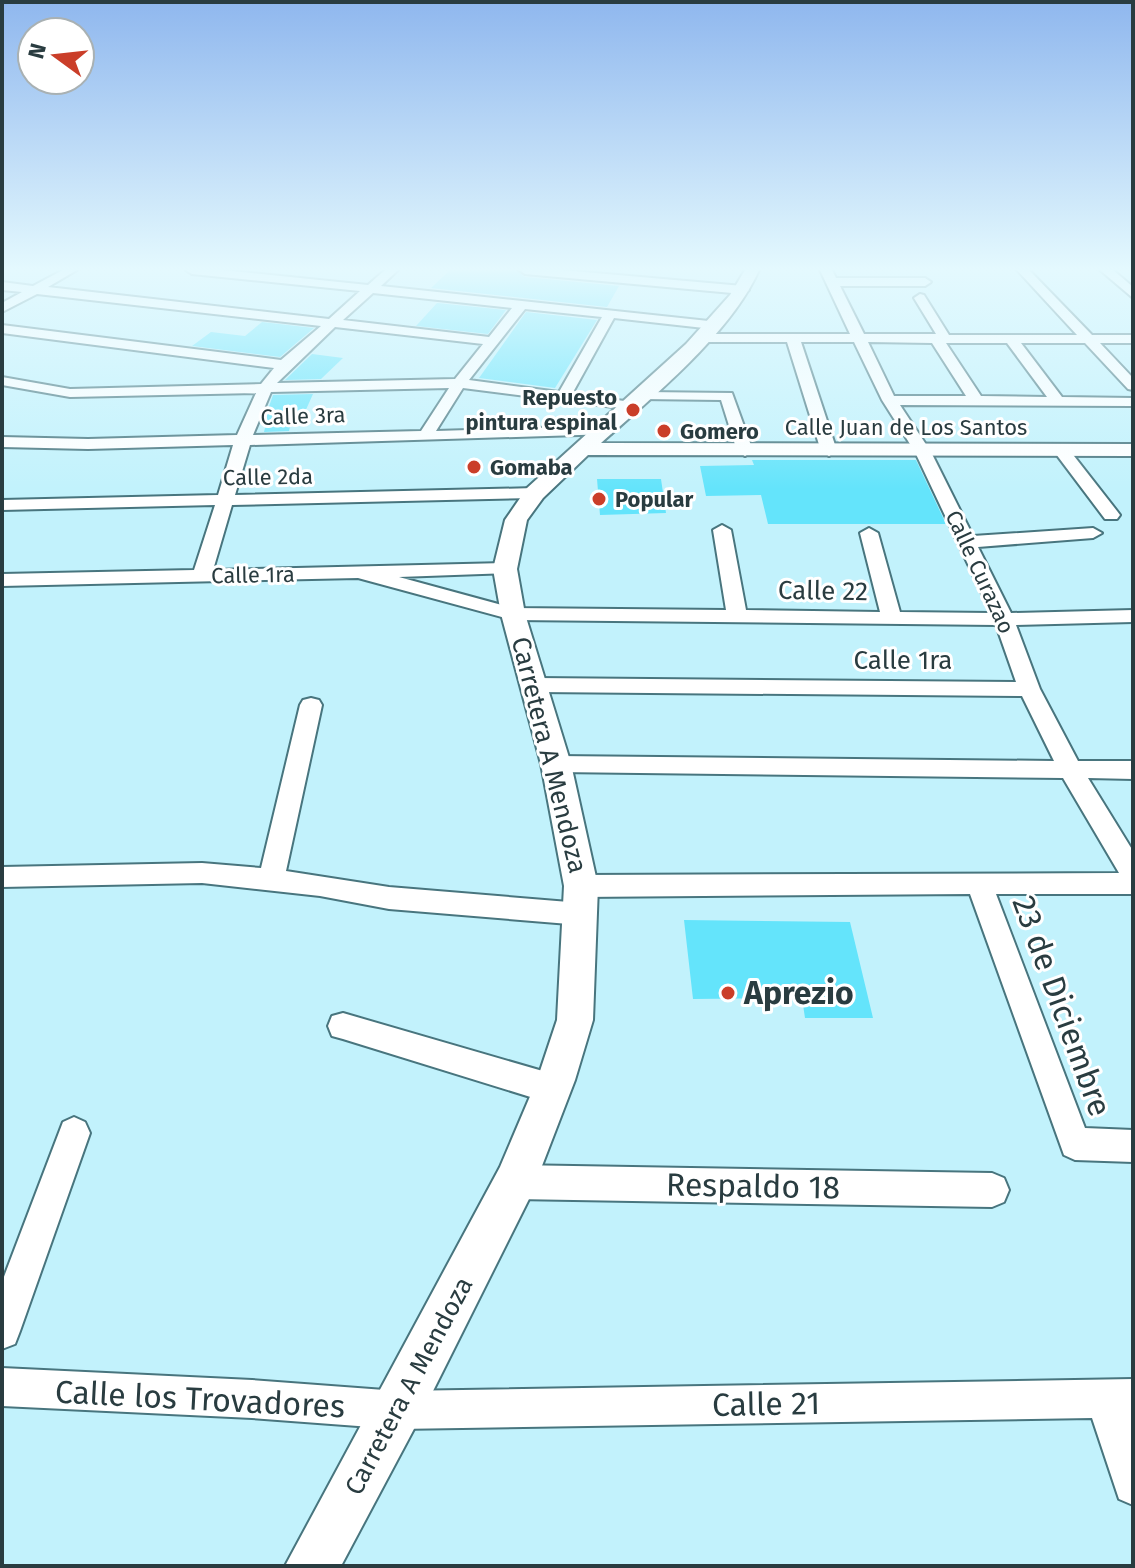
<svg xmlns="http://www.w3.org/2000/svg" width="1135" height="1568" font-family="'Fira Sans',sans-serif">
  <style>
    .building { fill: #64e4fb }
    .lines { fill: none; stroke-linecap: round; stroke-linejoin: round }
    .minor-casing { stroke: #48757e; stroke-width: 4 }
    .tertiary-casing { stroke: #48757e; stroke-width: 4 }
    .minor { fill: #fff; fill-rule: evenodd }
    .tertiary { fill: #fff; fill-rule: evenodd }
    .poi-dot { fill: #ca3e29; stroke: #fff; stroke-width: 3 }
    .labels { text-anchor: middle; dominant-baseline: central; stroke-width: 6; stroke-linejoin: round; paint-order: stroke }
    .far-poi-label { font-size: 22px; font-weight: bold; fill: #293c40; stroke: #fff; text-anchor: start }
    .far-street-label { font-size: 22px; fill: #293c40; stroke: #fff }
    .street-label { font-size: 26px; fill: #293c40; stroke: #fff }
    .near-poi-label { font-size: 32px; font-weight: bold; fill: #293c40; stroke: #fff; text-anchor: start }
    .near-street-label { font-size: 32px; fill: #293c40; stroke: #fff }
  </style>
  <rect width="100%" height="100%" fill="#c2f2fc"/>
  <path class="building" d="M450 270H516L525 277 619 286 607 307 431 288Z
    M437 303 506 310 488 334 416 326Z
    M526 312 597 320 555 388 479 378Z
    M262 322 314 328 280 357 192 346 211 332 245 336Z
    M312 354 343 358 321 379 285 380Z
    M313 394 300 423H291L289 431 264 432 266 424H263L273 395Z
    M752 460H916L946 524H768L761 495 706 496 700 466 754 465Z
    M597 479H661L666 513 600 515Z
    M684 920 850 922 873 1018H805L802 998 693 999Z"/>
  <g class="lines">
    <defs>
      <path id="minor" d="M63 270H77L48 287 329 319 360 291 192 274 186 270H223L368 285 385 270H398L381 286 718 322V328L713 329 614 318 572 394 632 402 640 407 637 410 463 388 436 431 605 426 613 431 611 434 250 445 235 495 535 488 544 493 535 498 232 505 213 570 505 563 514 569 512 573 399 577 513 608 726 610 713 530 722 525 731 530 746 610 880 612 860 533 869 528 878 533 900 612 991 613 915 452 882 400 854 342H801L837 451 829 456 821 451 787 342H702L695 338 702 334H850L820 270H832L836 278H925L931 282 925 286H840L864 334H936L914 298 920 294 924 295 949 335H1077L1017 270H1029L1092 335H1133V343H1100L1133 378V390L1128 389 1085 343H1021L1062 397 1133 398V406L900 405 931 452 973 536 1093 528 1102 533 1093 538 978 547 1011 613 1133 610V622L1016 625 1040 689 1078 761H1133V779L1088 778 1133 851V894H996L1085 1128 1133 1130V1162L1075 1160 1064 1155 970 894 581 897 572 894 568 886 572 878 581 875 1119 873 1063 778 556 772 548 770 544 764 548 758 556 756 1054 761 1022 696 536 692 528 690 525 685 528 680 536 678 1016 682 996 625 513 620 358 578 2 586V574L194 570 215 505 2 510V500L218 495 233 445 88 449 2 447V437L88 439 237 435 256 393 70 397 2 385V377L70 389 261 384 274 368 2 333V325L281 360 321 326 37 294 2 312V303L22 292 2 290V282L33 286ZM373 293 512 308 489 337 343 320ZM525 309 602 317 559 392 469 380ZM335 327 483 344 455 379 277 383ZM868 342 932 343 966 396H894ZM946 343H1007L1047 397 981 396ZM449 388 421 431 253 435 271 392Z
        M519 270H561L743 286 749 290 743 294 525 274Z
        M1100 270H1113L1133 287V298Z
        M645 392 732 393 753 451 745 456 737 451 721 400 640 399V393Z
        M1061 445 1067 447 1117 511 1120 515 1117 519H1105L1053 450Z
        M311 698 319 700 322 705 286 871 389 887 581 903 591 906 595 914 591 922 581 925 389 909 320 896 202 883 2 887V867L202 863 261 868 300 705 303 700Z
        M343 1013 553 1074 564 1079 569 1089 564 1099 553 1104 343 1039 332 1036 328 1026 332 1016Z
        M74 1117 85 1122 90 1133 20 1331 15 1344 2 1349V1282L63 1122Z
        M515 1165 992 1173 1004 1178 1009 1190 1004 1202 992 1207 515 1199 503 1194 498 1182 503 1170Z
        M2 1368 252 1380 398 1391 1133 1379V1505L1119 1499 1092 1418 398 1429 252 1418 2 1406Z"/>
      <path id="tertiary" d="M745 270H759C731 333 653 397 601 443L1133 444V456L588 455 543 498 527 520 517 569 525 614 571 764 598 886 593 1020 575 1080 530 1197 415 1427 341 1566H285L500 1167 537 1080 557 1020 564 886 541 764 501 614 493 569 505 520 527 488 686 344 730 295Z"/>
    </defs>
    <use href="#minor" class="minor-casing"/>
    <use href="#tertiary" class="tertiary-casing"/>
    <use href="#minor" class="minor"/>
    <use href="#tertiary" class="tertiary"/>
  </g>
  <linearGradient id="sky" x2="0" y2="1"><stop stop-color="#8fb7ee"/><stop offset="0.55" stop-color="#e4f9fe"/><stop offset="1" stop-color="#e4f9fe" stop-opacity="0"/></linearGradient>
  <rect width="1135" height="489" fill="url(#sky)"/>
  <g class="poi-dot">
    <circle cx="633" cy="410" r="8"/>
    <circle cx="664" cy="431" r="8"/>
    <circle cx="474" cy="467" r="8"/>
    <circle cx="599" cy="499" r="8"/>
    <circle cx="728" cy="993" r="8"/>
  </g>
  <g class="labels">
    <g class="far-poi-label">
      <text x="617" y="397" text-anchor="end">Repuesto<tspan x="617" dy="25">pintura espinal</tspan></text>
      <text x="680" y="431">Gomero</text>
      <text x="490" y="467">Gomaba</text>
      <text x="615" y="499">Popular</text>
    </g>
    <g class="far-street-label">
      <text transform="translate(303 416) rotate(-2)">Calle 3ra</text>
      <text x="906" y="427">Calle Juan de Los Santos</text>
      <text transform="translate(268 477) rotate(-1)">Calle 2da</text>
      <text transform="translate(980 572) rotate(65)">Calle Curazao</text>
      <text transform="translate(253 575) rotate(-1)">Calle 1ra</text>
    </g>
    <g class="street-label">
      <text transform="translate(823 591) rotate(1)">Calle 22</text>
      <text x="903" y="660">Calle 1ra</text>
      <text transform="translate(549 755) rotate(76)">Carretera A Mendoza</text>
      <text transform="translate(409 1386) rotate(-62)">Carretera A Mendoza</text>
    </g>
    <g class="near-poi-label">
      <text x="744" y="993">Aprezio</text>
    </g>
    <g class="near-street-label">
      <text transform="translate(1062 1006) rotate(70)">23 de Diciembre</text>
      <text transform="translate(753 1186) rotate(1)">Respaldo 18</text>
      <text transform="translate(200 1399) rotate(3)">Calle los Trovadores</text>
      <text transform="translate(766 1404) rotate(-1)">Calle 21</text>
    </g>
  </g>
  <rect width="1135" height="1568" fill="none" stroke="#293c40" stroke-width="8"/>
  <g transform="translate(56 56) rotate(285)"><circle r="38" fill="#ffffff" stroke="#a9b1b3" stroke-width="2"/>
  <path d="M0-6L14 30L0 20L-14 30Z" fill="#ca3e29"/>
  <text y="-12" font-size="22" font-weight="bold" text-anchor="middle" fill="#293c40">N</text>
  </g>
</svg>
